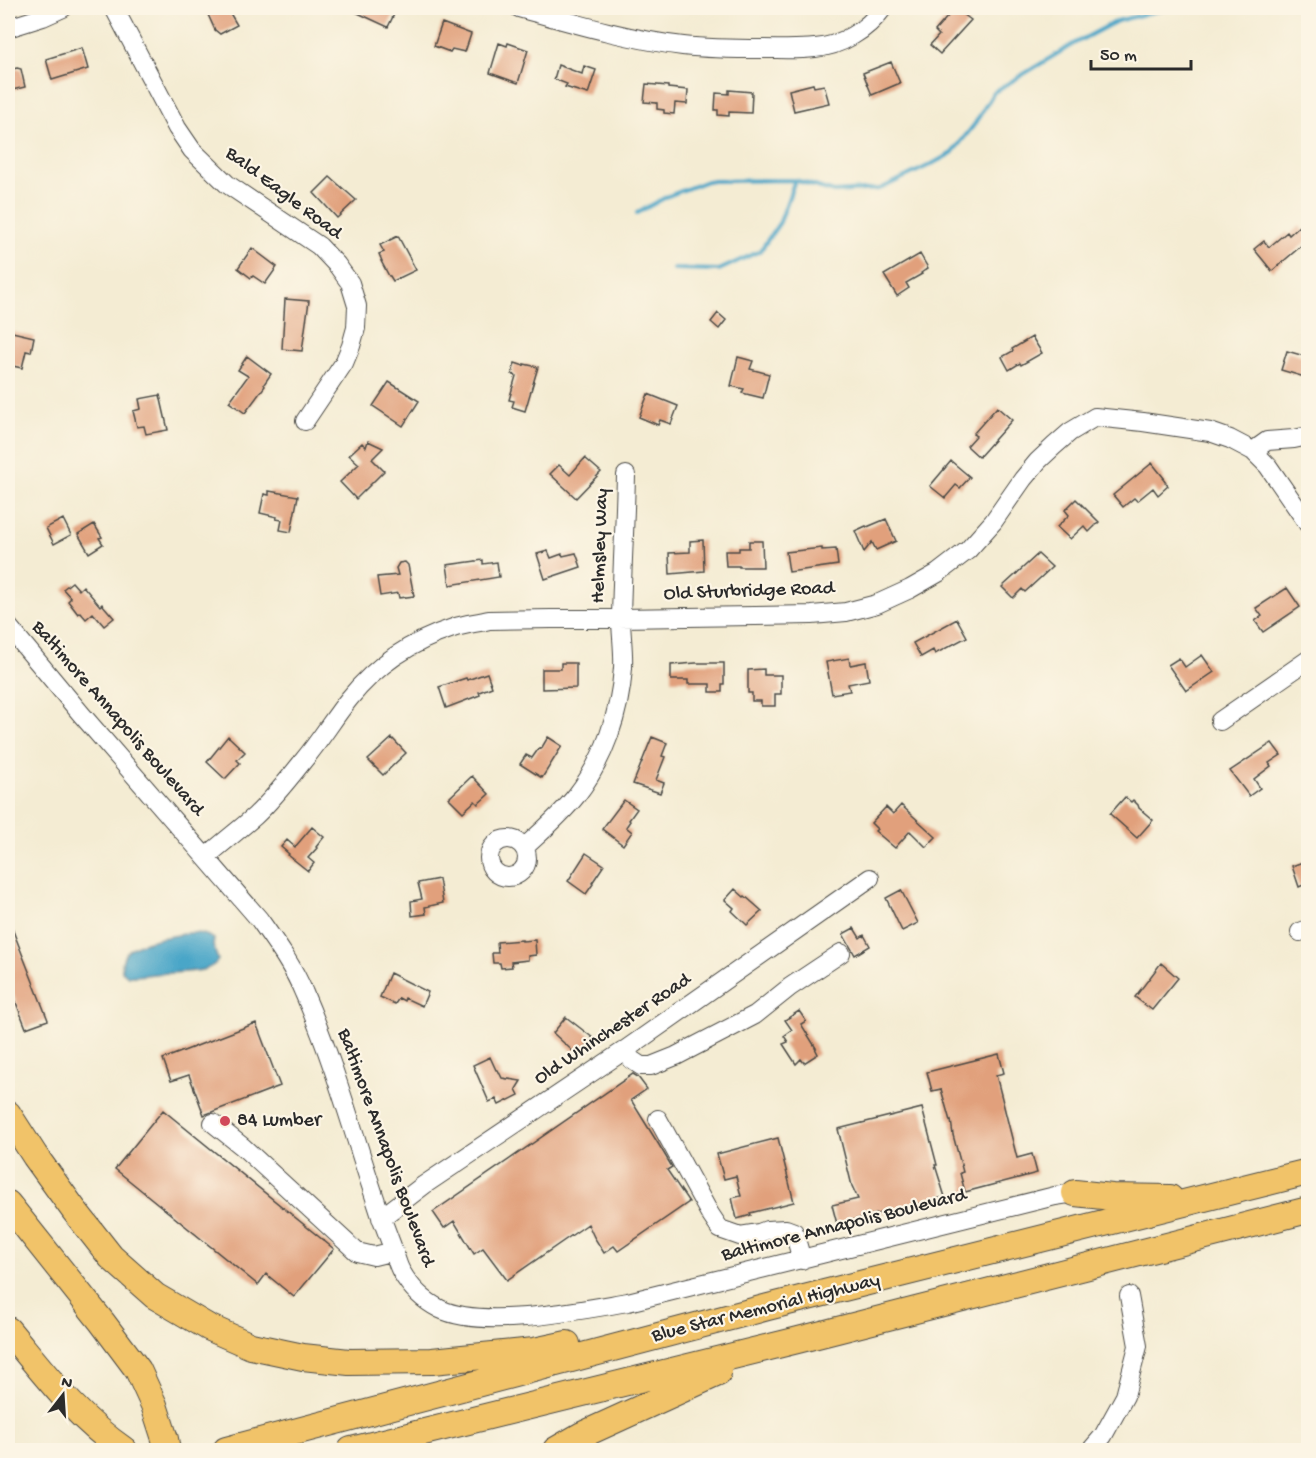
<svg xmlns="http://www.w3.org/2000/svg" width="1316" height="1458" font-family="'Gochi Hand',sans-serif">
  <style>
    .water { fill: #49a6c8; stroke: #3a687a; stroke-width: 1.5 }
    .lines { fill: none; stroke-linecap: round; stroke-linejoin: round }
    .stream { stroke: #49a6c8; stroke-width: 4 }
    .building { fill: #e1a07c }
    .minor-casing { stroke: #494844; stroke-width: 20 }
    .highway-casing { stroke: #494844; stroke-width: 28 }
    .minor { stroke: #fff; stroke-width: 18 }
    .highway { stroke: #f1c369; stroke-width: 26 }
    .poi-dot { fill: #d1495b; stroke: #fcf5e5; stroke-width: 2 }
    .labels { text-anchor: middle; dominant-baseline: central; stroke-width: 4.5; stroke-linejoin: round; paint-order: stroke }
    .street-label { font-size: 20px; fill: #2b2b2b; stroke: #fcf5e5 }
    .poi-label { font-size: 20px; fill: #2b2b2b; stroke: #fcf5e5; text-anchor: start }
  </style>
  <rect width="100%" height="100%" fill="#fcf5e5"/>
  <filter id="ink" filterUnits="userSpaceOnUse"><feTurbulence type="fractalNoise" baseFrequency=".0167" numOctaves="2"/><feDisplacementMap in="SourceGraphic" scale="12" xChannelSelector="R" yChannelSelector="G"/><feConvolveMatrix kernelMatrix="1 2 1 2 8 2 1 2 1" color-interpolation-filters="sRGB"/></filter>
  <filter id="wash" filterUnits="userSpaceOnUse"><feTurbulence type="fractalNoise" baseFrequency=".008" numOctaves="4" result="noise"/><feDisplacementMap in="SourceGraphic" scale="24" xChannelSelector="R" yChannelSelector="G"/><feGaussianBlur stdDeviation="1.35" result="paint"/><feColorMatrix in="noise" values="0 0 0 0 0 0 0 0 0 0 0 0 0 0 0 0 0 1.4 0 .05"/><feComposite in="paint" operator="in"/></filter>
  <g filter="url(#wash)">
    <rect width="100%" height="100%" fill="#f4ecd3"/>
    <path class="water" d="M189 933C199 932 206 934 214 939L213 946 218 960C210 974 184 971 169 973 158 973 147 975 136 976H128L122 971C122 964 122 958 126 953 137 940 173 936 189 933Z"/>
    <g class="lines">
      <path class="stream" d="M637 213 668 196 707 181 795 180 834 192 880 189 930 165 952 153 974 125 994 92 1075 43 1117 21 1169 8
        M673 269 719 270 760 251 780 222 795 180"/>
    </g>
    <g id="blocks">
      <path class="building" d="M205 8H227L237 25 220 34 215 30Z
        M347 8H397L388 27Z
        M955 8 971 20 940 54 930 45 939 35 935 31Z
        M442 23 471 34 465 52 452 49 450 52 434 46Z
        M499 43 507 46 508 43 528 50 518 83 490 73Z
        M82 48 88 69 52 80 46 59Z
        M891 62 900 83 872 95 863 73Z
        M558 65 582 74 584 66 596 70 588 94 565 87 567 84 554 79Z
        M17 68 21 69 25 87 8 91V70Z
        M646 84 668 86V88L688 90 687 104 675 103 674 114 664 113V110L657 109V103L644 102Z
        M813 84 814 87 824 85 829 103 794 111 789 90Z
        M729 90 752 92 751 113 729 112V116L718 115V110H715L716 93 729 94Z
        M330 177 356 200 337 218 314 193Z
        M1299 226 1308 237V240L1272 271 1254 249 1264 241 1269 247 1287 232 1289 235Z
        M398 236 416 270 393 281 390 276H389L381 261H382L379 254 384 252 380 245Z
        M252 248 277 267 265 284 253 276 251 278 238 268Z
        M920 254 928 268 921 273 922 274 906 283 909 288 897 296 884 275Z
        M285 299 309 301 302 351 282 349Z
        M718 313 726 320 719 329 711 322Z
        M8 331 34 337 31 352 26 351 22 368 8 365Z
        M1032 337 1042 353 1021 365 1020 363 1009 370 1002 357 1013 351 1012 349Z
        M1287 351 1308 357V378L1281 370Z
        M247 356 271 374 264 384 265 386 245 413 229 402 248 376 238 370Z
        M738 357 753 361 750 369 769 374 763 398 742 393 744 389 731 386Z
        M515 363 524 366V364L538 367 525 411 512 407 514 401 509 400 516 376 512 374Z
        M389 382 419 401 403 426 373 406Z
        M648 394 678 406 671 424 660 420 658 425 639 417Z
        M160 395 168 430 146 434 144 426 137 427 133 411 141 409 139 399Z
        M997 407 1012 420 979 457 967 446 976 436 973 434Z
        M368 441 383 448 372 459 384 471 356 499 340 482 359 464 349 455 362 443 366 447Z
        M585 458 601 472 576 498 550 474 559 465 570 475Z
        M951 461 970 477 960 488 956 485 945 498 930 486Z
        M1152 463 1164 478 1163 479 1168 486 1158 495 1153 488 1137 501 1134 498 1123 507 1113 495Z
        M269 491 298 496 291 532 280 530 282 520 276 519 277 517 260 513 264 494 269 495Z
        M1076 499 1099 522 1089 532 1084 526 1070 539 1057 527 1069 515 1065 510Z
        M63 519 71 535 54 544 46 528Z
        M886 519 896 541 876 550 872 542 864 552 855 531 866 526 867 527Z
        M94 524 102 537 99 538 103 544 89 553 78 534Z
        M703 540 704 571 670 574 669 553 690 552V541Z
        M749 541H762L763 567H739V566H726L725 551H739V548H749Z
        M822 548V550L836 549 838 565 789 572 786 552Z
        M548 551 551 558 562 554 563 556 576 553 581 567 545 579 537 554Z
        M1038 554 1052 567 1025 592 1022 589 1013 598 1002 587Z
        M483 560V564L497 562 499 577 450 585 447 565Z
        M405 562 408 565 414 596 399 598 398 593 380 596 377 577 398 575 396 568 399 563Z
        M72 582 79 590 83 586 100 606 102 604 114 618 104 626 93 613 86 619 80 612 78 614 68 601 71 598 63 589Z
        M1287 588 1300 607 1263 632 1255 621 1262 616 1256 608Z
        M957 619 967 637 935 654 933 650 921 657 913 643Z
        M1202 655 1214 672 1186 691 1168 665 1179 658 1185 667Z
        M849 658 850 665 866 662 869 680 848 684 850 691 832 694 826 662Z
        M561 663H576V688L542 689V669H561Z
        M696 663H724V684H722V692H710V684H688V680H671V665Z
        M764 669V675H781V694H775V706H761V701H752V693H748V670Z
        M487 673 492 687 479 692 480 695 446 708 439 687 466 678 467 680Z
        M228 736 245 752 237 760 240 763 225 779 207 762Z
        M548 737 562 746 542 778 520 764 526 755 532 758 539 748 541 749Z
        M652 737 667 743 662 756 665 757 656 780 664 783 660 793 633 784Z
        M392 738 406 753 383 775 368 760Z
        M1272 743 1281 755 1269 763 1271 766 1254 779 1260 788 1249 796 1230 771Z
        M472 776 489 794 478 804 475 801 463 812 449 798Z
        M1125 797 1131 802 1133 800 1138 805 1139 808 1153 820 1137 838 1110 814Z
        M624 800 637 809 629 820 630 821 626 827 632 832 623 845 602 829Z
        M901 805 936 837 926 847 910 831 895 848 875 831 877 829 871 823 886 807 893 814Z
        M312 827 324 837 316 847 317 848 308 858 314 863 308 871 288 855 289 854 281 847 287 840 295 847Z
        M586 853 604 865 592 883 593 884 586 894 568 881Z
        M1308 860V883L1299 887 1292 866Z
        M439 879 443 903 425 907 426 914 412 916 411 901 422 899 418 883Z
        M735 889 744 897 745 896 762 911 747 925 732 911 734 908 725 900Z
        M901 890 918 923 902 931 886 898Z
        M8 918 48 1020 26 1028 8 982Z
        M854 928 860 938 864 935 870 946 855 955 843 934Z
        M522 940V941L535 940 536 955 528 956V960L511 962 512 967 501 968 500 963H493L492 953H498L497 942Z
        M1161 963 1178 978 1152 1010 1135 997Z
        M390 973 428 992 422 1006 405 998 404 1001 399 998 395 1004 380 997Z
        M799 1011 806 1021 801 1024 816 1048H815L818 1054 804 1063 801 1059 796 1064 783 1044 788 1042 784 1036 792 1030 785 1020Z
        M566 1017 593 1038 578 1056 553 1033Z
        M256 1023 280 1086 204 1115 189 1075 171 1081 163 1059Z
        M999 1054 1004 1073 996 1075 1017 1158 1032 1154 1037 1173 965 1192 960 1173 963 1172 953 1135 951 1120 950 1121 941 1089 932 1091 927 1072Z
        M490 1057 496 1070H498L502 1078 521 1081 516 1089 519 1095 499 1105 496 1099 489 1102 473 1065Z
        M633 1074 638 1077 647 1089 631 1100 659 1145 672 1167 667 1170 689 1202 618 1251 614 1246 604 1253 594 1237 588 1224 507 1280 483 1248 474 1254 454 1221 444 1228 433 1212Z
        M922 1108 937 1165H935L945 1197 837 1224 832 1205 858 1199 852 1186 838 1129Z
        M163 1110 334 1249 294 1297 266 1274 258 1285 115 1169Z
        M778 1138 794 1202 750 1213 751 1215 737 1219 732 1198 741 1196 736 1176 724 1179 717 1154Z"/>
    </g>
  </g>
  <g filter="url(#ink)">
    <use href="#blocks" fill-opacity="0" stroke="#494844" stroke-width="1.5"/>
    <g class="lines">
      <defs>
        <path id="minor" d="M114 8 177 128 192 150 227 184 319 246 337 265 350 283 357 306 356 328 351 346 344 363 305 421
          M519 8C573 23 627 39 683 46 710 49 737 49 764 49 781 49 798 50 815 48 841 46 867 30 883 8
          M8 28 43 17 63 8
          M1253 451 1267 441 1294 439 1308 436
          M8 626 82 715 259 919C276 943 293 966 304 993 331 1055 350 1121 371 1186 377 1206 384 1226 392 1246 395 1254 397 1264 401 1271 410 1287 424 1301 440 1309 484 1330 580 1310 628 1302L1055 1196 1075 1193
          M1220 721 1308 660
          M489 858a19 19 0 1 1 38 0a19 19 0 1 1-38 0Z
          M524 848C542 831 561 815 576 796 604 760 620 713 623 668 624 651 621 634 621 618 622 570 625 523 626 475
          M206 857C222 843 239 830 255 816 273 799 288 780 303 761 320 741 333 719 349 699 376 665 413 641 453 628 465 624 477 623 489 620L812 615 846 612 877 604 910 589 938 573 968 550 993 522 1023 479 1038 461 1054 446 1070 432 1095 417 1143 422 1210 432 1230 439 1253 451 1268 466 1308 524
          M1300 932 1308 929
          M625 1050 632 1060 641 1066H651L676 1056 755 1015 790 987 841 953
          M658 1119 710 1214 720 1229 740 1236 759 1233 767 1230 786 1229 794 1232 802 1260
          M213 1123 243 1147 357 1252 374 1256 394 1251
          M381 1218 424 1185 625 1050 870 878
          M1091 1450 1103 1436 1125 1396 1138 1346 1129 1296"/>
        <path id="highway" d="M8 1114 35 1156 74 1210 111 1257 155 1296 208 1327 251 1346 303 1357 349 1362 432 1361 534 1351 567 1344
          M1075 1193 1112 1197 1170 1198
          M8 1204 102 1322 138 1370 154 1405 165 1439 167 1450
          M8 1330C44 1373 77 1418 124 1450
          M226 1450 768 1307 1308 1172
          M351 1450 798 1340 1308 1210
          M556 1450 582 1435 718 1373"/>
      </defs>
      <use href="#minor" class="minor-casing"/>
      <use href="#highway" class="highway-casing"/>
      <use href="#minor" class="minor"/>
      <use href="#highway" class="highway"/>
    </g>
  </g>
  <circle class="poi-dot" cx="225" cy="1121" r="6"/>
  <g class="labels">
    <g class="street-label">
      <text transform="translate(283 194) rotate(37)">Bald Eagle Road</text>
      <text transform="translate(601 546) rotate(-88)">Helmsley Way</text>
      <text transform="translate(749 592) rotate(-2)">Old Sturbridge Road</text>
      <text transform="translate(117 719) rotate(49)">Baltimore Annapolis Boulevard</text>
      <text transform="translate(613 1030) rotate(-34)">Old Whinchester Road</text>
      <text transform="translate(385 1148) rotate(70)">Baltimore Annapolis Boulevard</text>
      <text transform="translate(844 1226) rotate(-14)">Baltimore Annapolis Boulevard</text>
      <text transform="translate(766 1309) rotate(-14)">Blue Star Memorial Highway</text>
    </g>
    <g class="poi-label">
      <text x="237" y="1121">84 Lumber</text>
    </g>
  </g>
  <rect width="1316" height="1458" fill="none" stroke="#fcf5e5" stroke-width="30"/>
  <g transform="translate(63 1395) rotate(17)" stroke="#fcf5e5" stroke-width="4.5" paint-order="stroke">
  <path d="M0-4.5L10 22L0 15L-10 22Z" fill="#2b2b2b"/>
  <text y="-9" font-size="16" font-weight="bold" text-anchor="middle" fill="#2b2b2b">N</text>
  </g>
  <path d="M1091 60v9h100v-9" fill="none" stroke="#2b2b2b" stroke-width="3"/>
  <text x="1100" y="60" font-size="18" fill="#2b2b2b" stroke="#fcf5e5" stroke-width="4.5" paint-order="stroke">50 m</text>
</svg>
